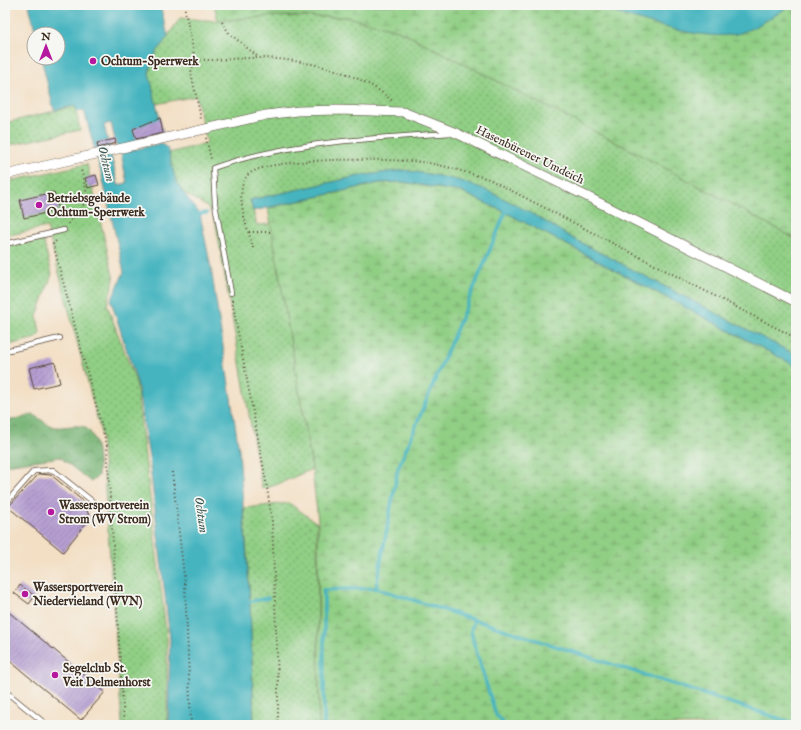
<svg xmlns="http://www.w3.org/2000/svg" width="801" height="730" font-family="'IM FELL English',serif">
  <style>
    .grass { fill: url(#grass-dots); stroke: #667c52 }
    .forest { fill: url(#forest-crowns); stroke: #586e48 }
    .wetland { fill: url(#wetland-marsh); stroke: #667c52 }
    .water { fill: #45b4bf; stroke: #406f6e }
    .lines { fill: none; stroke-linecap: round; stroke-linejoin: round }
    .stream { stroke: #45b4bf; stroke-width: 3.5 }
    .building { fill: url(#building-hatch) }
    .lane-casing { stroke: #574537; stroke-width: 6 }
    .street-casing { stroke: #574537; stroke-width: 10 }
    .path { stroke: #574537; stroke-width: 2; stroke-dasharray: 1 3; stroke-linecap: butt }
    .lane { stroke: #fff; stroke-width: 4.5 }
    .street { stroke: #fff; stroke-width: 9 }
    .poi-dot { fill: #b5179e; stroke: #f6f6f2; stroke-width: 1.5 }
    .labels { text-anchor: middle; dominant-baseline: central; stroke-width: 3.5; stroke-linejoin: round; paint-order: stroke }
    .poi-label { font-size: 12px; font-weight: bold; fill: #3b2a1e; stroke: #f6f6f2; text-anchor: start }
    .street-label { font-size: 12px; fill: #3b2a1e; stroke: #f6f6f2 }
    .water-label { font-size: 13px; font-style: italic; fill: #3e5a56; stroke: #f6f6f2 }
  </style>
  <defs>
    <pattern id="grass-dots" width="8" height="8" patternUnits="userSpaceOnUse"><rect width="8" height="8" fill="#91cf85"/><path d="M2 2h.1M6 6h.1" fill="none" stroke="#78a86c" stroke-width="1.8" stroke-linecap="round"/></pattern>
    <pattern id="forest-crowns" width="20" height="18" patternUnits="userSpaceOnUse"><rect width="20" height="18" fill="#74b272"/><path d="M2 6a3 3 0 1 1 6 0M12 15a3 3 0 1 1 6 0" fill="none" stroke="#60915d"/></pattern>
    <pattern id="wetland-marsh" width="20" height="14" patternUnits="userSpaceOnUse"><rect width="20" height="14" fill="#91cf85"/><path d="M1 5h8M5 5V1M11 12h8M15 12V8" fill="none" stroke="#78a86c"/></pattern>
    <pattern id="building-hatch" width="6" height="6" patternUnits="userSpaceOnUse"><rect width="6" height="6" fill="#b69fd2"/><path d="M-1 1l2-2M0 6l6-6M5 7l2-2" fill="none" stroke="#9582aa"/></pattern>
  </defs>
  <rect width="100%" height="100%" fill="#f6f6f2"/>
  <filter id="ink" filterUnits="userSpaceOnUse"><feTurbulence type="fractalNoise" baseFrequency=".025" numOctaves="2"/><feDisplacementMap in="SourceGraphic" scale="8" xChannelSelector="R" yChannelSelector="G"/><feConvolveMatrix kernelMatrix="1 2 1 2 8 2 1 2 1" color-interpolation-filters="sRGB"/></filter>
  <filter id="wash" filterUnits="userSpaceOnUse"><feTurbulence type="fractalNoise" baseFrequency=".012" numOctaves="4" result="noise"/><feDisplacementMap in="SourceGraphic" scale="16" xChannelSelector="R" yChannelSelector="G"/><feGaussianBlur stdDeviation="0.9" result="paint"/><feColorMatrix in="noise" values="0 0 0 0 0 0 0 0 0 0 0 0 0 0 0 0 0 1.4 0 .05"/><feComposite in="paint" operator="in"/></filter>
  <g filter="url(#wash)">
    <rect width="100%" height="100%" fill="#f3dfc4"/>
    <path class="grass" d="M270 16 347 17 398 30 658 164 796 239V355L572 238 546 222 480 188 434 175 403 170 359 176 250 200 257 225 271 224 312 469 276 485 262 489 214 214C203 202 195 201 183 192 174 184 172 164 169 153L207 143 196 96 156 104 149 73 152 59 180 18 218 21Z
      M75 106 80 130 5 146V123Z
      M87 164 114 280 107 305 136 382 167 639V725H122L101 433 47 227 5 236V214L8 204 5 182Z
      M43 240 52 274 37 316 40 333 36 338 5 346V247Z
      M289 503 317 523 319 725H254L250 601 244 508Z"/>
    <path class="forest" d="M33 414C39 418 45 423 51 426 59 429 71 425 79 426 98 426 99 463 98 476L91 482 60 457 5 465V422Z"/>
    <path class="wetland" d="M214 5H607L609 11 764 22 791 5H796V239L658 164 398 30 347 17 270 16 218 21Z
      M403 182 461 192 503 211 796 366V725H319L318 521 311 460 268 208 379 183Z"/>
    <path class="water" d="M29 5H160L168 36 152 59 149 73 164 137 117 148 111 123 104 125 118 185 127 183 121 153 161 143 168 149 175 178 182 191 200 214 211 268 239 450 250 601 254 725H168L170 639 149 458 137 382 111 301 124 272 102 176 84 110 77 112 75 106 54 110 41 58H58V34H36Z
      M607 5H791C775 15 758 27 740 33 707 43 642 21 609 11Z
      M403 170C428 174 457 178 481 188 512 201 543 220 572 238L796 355V366L503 211 461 192 403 182 379 183 253 211 250 200 359 176Z"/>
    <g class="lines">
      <path class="stream" d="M196 214 207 213
        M376 588 398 468 507 209
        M323 590 376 588 796 724
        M247 602 268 598
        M474 620 471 631 474 644 496 715 505 725
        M324 725V590"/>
    </g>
    <g id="blocks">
      <path class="building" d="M160 118 163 133 136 139 133 129Z
        M115 139 116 143 98 148 97 143Z
        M96 175 99 185 88 188 85 178Z
        M54 192 59 210 24 218 20 200Z
        M55 362 60 383 34 389 29 368Z
        M39 474 51 475 83 501 90 518 63 552 8 507Z
        M20 585 35 596 29 604 14 593Z
        M5 609 105 692 81 720 5 657Z"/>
    </g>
  </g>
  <g filter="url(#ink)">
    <use href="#blocks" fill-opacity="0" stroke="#574537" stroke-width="1"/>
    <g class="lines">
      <defs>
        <path id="lane" d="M5 244 64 230
          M231 293 215 204 213 168C290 141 370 139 450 133
          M5 351 60 338
          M5 504 34 471 53 470 92 501
          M5 691 47 725"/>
        <path id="street" d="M5 175 266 115 298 111 338 110 403 112 456 133 586 196 796 302"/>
      </defs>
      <use href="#lane" class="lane-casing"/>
      <use href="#street" class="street-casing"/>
      <path class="path" d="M184 5 195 59C217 62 238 57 260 58 302 59 361 71 392 101
        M222 22 229 33 258 57
        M195 59 191 72 201 119
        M206 138 211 159
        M68 224 88 199 81 169
        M249 232H270
        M56 241 53 244 107 446 124 725
        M253 248C248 228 234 197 246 177 260 155 394 159 422 162 445 165 467 173 489 179L796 338
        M232 300 266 481 272 521 278 682V725
        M172 472 185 584 191 725"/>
      <use href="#lane" class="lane"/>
      <use href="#street" class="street"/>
    </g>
  </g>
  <g class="poi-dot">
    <circle cx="93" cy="61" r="4"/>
    <circle cx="39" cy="205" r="4"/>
    <circle cx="51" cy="512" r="4"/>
    <circle cx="25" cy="594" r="4"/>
    <circle cx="55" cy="675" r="4"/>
  </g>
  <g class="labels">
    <g class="poi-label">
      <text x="101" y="61">Ochtum-Sperrwerk</text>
      <text x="47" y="198">Betriebsgebäude<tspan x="47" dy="14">Ochtum-Sperrwerk</tspan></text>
      <text x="59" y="505">Wassersportverein<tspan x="59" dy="14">Strom (WV Strom)</tspan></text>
      <text x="33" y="587">Wassersportverein<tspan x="33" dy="14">Niedervieland (WVN)</tspan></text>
      <text x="63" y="668">Segelclub St.<tspan x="63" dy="14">Veit Delmenhorst</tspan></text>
    </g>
    <g class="street-label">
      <text transform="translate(530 155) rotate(26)">Hasenbürener Umdeich</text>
    </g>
    <g class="water-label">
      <text transform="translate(106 164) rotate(76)">Ochtum</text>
      <text transform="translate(201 515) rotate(82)">Ochtum</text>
    </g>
  </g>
  <rect width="801" height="730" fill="none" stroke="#f6f6f2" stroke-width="20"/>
  <g transform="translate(46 46)"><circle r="19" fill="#f6f6f2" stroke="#aba49d"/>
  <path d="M0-3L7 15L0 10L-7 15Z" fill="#b5179e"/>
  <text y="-6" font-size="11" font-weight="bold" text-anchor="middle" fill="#3b2a1e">N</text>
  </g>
</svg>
